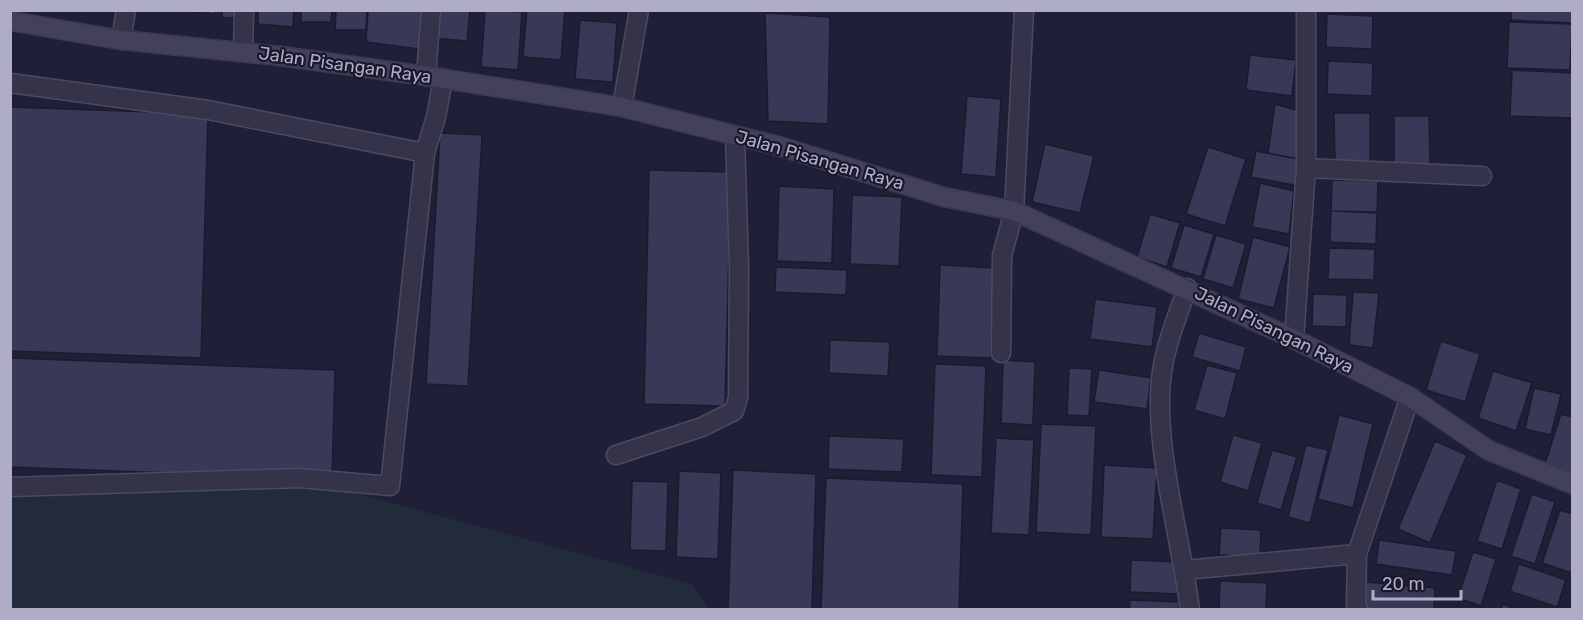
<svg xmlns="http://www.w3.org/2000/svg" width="1583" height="620" font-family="Rubik,sans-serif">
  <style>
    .green { fill: #212b39 }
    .building { fill: #3a3857; stroke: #1b1a2f; stroke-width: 1.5 }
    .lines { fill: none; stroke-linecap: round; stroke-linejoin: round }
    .lane-casing { stroke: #4c4a61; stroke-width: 21 }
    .street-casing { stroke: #4c4a61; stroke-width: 21 }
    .secondary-casing { stroke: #3a394f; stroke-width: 21 }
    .lane { stroke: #343349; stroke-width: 18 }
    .street { stroke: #343349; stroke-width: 18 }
    .secondary { stroke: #43405c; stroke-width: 18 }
    .labels { text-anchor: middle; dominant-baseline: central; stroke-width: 4.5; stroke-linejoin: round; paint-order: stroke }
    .street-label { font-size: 18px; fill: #afadc6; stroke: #19182d }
  </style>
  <rect width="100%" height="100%" fill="#201f38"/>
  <path class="green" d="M300 478 692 584 709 609H11L10 487Z"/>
  <path class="building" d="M172 10H215V14Z
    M222 10H241L240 18H222Z
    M258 10H294L293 27 258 24Z
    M301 10H332L331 22H301Z
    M336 10H367L366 30H335Z
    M368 10H429L426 50 366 42Z
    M435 10H470L467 41 433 38Z
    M485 10 522 12 518 70 481 67Z
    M527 10H565L561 60 523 57Z
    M569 10H617V12Z
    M1511 10H1572V23L1511 20Z
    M765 13 830 17 828 124 768 121Z
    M1327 14 1373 16 1372 49 1326 47Z
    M580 20 617 23 613 82 575 79Z
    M1509 22 1572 24 1570 70 1507 68Z
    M1250 55 1296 60 1292 96 1246 90Z
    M1328 61 1373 63 1372 96 1327 94Z
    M1512 70 1572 73V118L1510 116Z
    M967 96 1001 99 996 177 961 174Z
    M1275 104 1303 112V160L1268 153Z
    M10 107 208 114 201 358 10 351Z
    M1334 113H1370V162H1335Z
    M1394 116H1429L1430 165H1394Z
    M440 133 482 135 468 386 426 384Z
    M1045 144 1094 156 1080 213 1032 202Z
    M1208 147 1246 159 1225 226 1186 214Z
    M1256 151 1303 160 1299 186 1251 177Z
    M649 170 731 172 725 406 644 404Z
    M1332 180 1378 181 1377 212 1331 211Z
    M1260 183 1294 191 1289 234 1252 227Z
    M779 186 834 189 832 263 777 261Z
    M852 195 902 197 899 266 850 264Z
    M1331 211 1377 213 1376 244 1330 242Z
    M1150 214 1180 223 1167 267 1137 257Z
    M1184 225 1214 234 1201 277 1171 268Z
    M1216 235 1246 244 1233 288 1203 279Z
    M1253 237 1290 247 1274 308 1238 299Z
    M1329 248 1375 249 1374 280 1328 279Z
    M940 265 994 268 991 358 937 356Z
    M776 267 847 270 846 295 775 292Z
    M1353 292 1379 293 1373 348 1349 345Z
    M1313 294 1347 295 1346 327 1312 326Z
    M1095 299 1157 307 1152 347 1090 339Z
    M1199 333 1246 347 1240 371 1192 357Z
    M830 340 890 342 888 376 829 373Z
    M1441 341 1480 354 1465 402 1426 390Z
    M10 358 335 370 332 479 10 467Z
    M1003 360 1035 362 1033 425 1001 423Z
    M935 364 986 366 982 477 931 475Z
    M1207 365 1237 373 1225 419 1194 410Z
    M1069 368 1092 369 1089 416 1067 415Z
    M1099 370 1151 378 1147 409 1094 402Z
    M1493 371 1532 383 1516 431 1478 418Z
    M1534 388 1561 394 1551 435 1525 429Z
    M1561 414 1572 417V476L1544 467Z
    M1339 415 1373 424 1353 508 1318 499Z
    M1041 424 1096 426 1091 535 1036 532Z
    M1233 435 1262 443 1248 491 1220 482Z
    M829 436 904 439 902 472 828 469Z
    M996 438 1034 440 1029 535 991 533Z
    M1435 441 1467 455 1430 543 1398 529Z
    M1306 445 1328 450 1310 523 1288 517Z
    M1272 450 1297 457 1281 510 1257 503Z
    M1104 465 1157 468 1153 539 1101 537Z
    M733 470 816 474 812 610H728Z
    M679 471 721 473 718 559 676 557Z
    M826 478 963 484 959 610H821Z
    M1497 480 1521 489 1502 549 1477 541Z
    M632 481 668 482 666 551 630 550Z
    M1532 494 1555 502 1535 564 1511 556Z
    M1560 510 1572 514V573L1542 563Z
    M1221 528 1261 530 1260 557 1219 555Z
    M1379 540 1456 551 1452 575 1376 564Z
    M1473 552 1496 559 1481 606 1458 598Z
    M1131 560 1178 562V594L1130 592Z
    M1519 564 1566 580 1557 607 1510 591Z
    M1220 581 1267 583 1266 610H1219Z
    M1366 582 1435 588 1434 610H1364Z
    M1130 600 1179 602V610H1129Z
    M1503 604 1518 610H1501Z"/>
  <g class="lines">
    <defs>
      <path id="lane" d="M10 83 208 110 425 153
        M1001 353 1002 256 1014 211
        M616 455 702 427 734 411 738 398 739 268 735 136
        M10 487 300 478 390 486 425 153 436 117 443 79"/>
      <path id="street" d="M121 40 126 10
        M243 52 244 10
        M426 76 431 10
        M622 107 639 10
        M1306 168 1482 176
        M1014 211 1024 10
        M1187 288C1178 315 1166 343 1162 372 1152 442 1181 537 1190 610
        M1294 339 1306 168V10
        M1185 570 1357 554
        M1358 610 1356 604 1357 554 1410 397"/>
      <path id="secondary" d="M10 21 121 40 280 56 426 76 622 107 782 147 944 197 1014 211 1294 339 1410 397 1488 450 1572 484"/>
    </defs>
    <use href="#lane" class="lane-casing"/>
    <use href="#street" class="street-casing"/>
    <use href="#secondary" class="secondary-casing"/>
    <use href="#lane" class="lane"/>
    <use href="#street" class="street"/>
    <use href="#secondary" class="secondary"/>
  </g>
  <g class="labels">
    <g class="street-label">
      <text transform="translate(345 65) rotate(8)">Jalan Pisangan Raya</text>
      <text transform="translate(820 160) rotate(16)">Jalan Pisangan Raya</text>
      <text transform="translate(1274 330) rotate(26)">Jalan Pisangan Raya</text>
    </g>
  </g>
  <rect width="1583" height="620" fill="none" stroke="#afadc6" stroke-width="24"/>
  <path d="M1373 590v9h88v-9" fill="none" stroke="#afadc6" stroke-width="3"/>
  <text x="1382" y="590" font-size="18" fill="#afadc6" stroke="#19182d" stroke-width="4.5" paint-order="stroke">20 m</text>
</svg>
